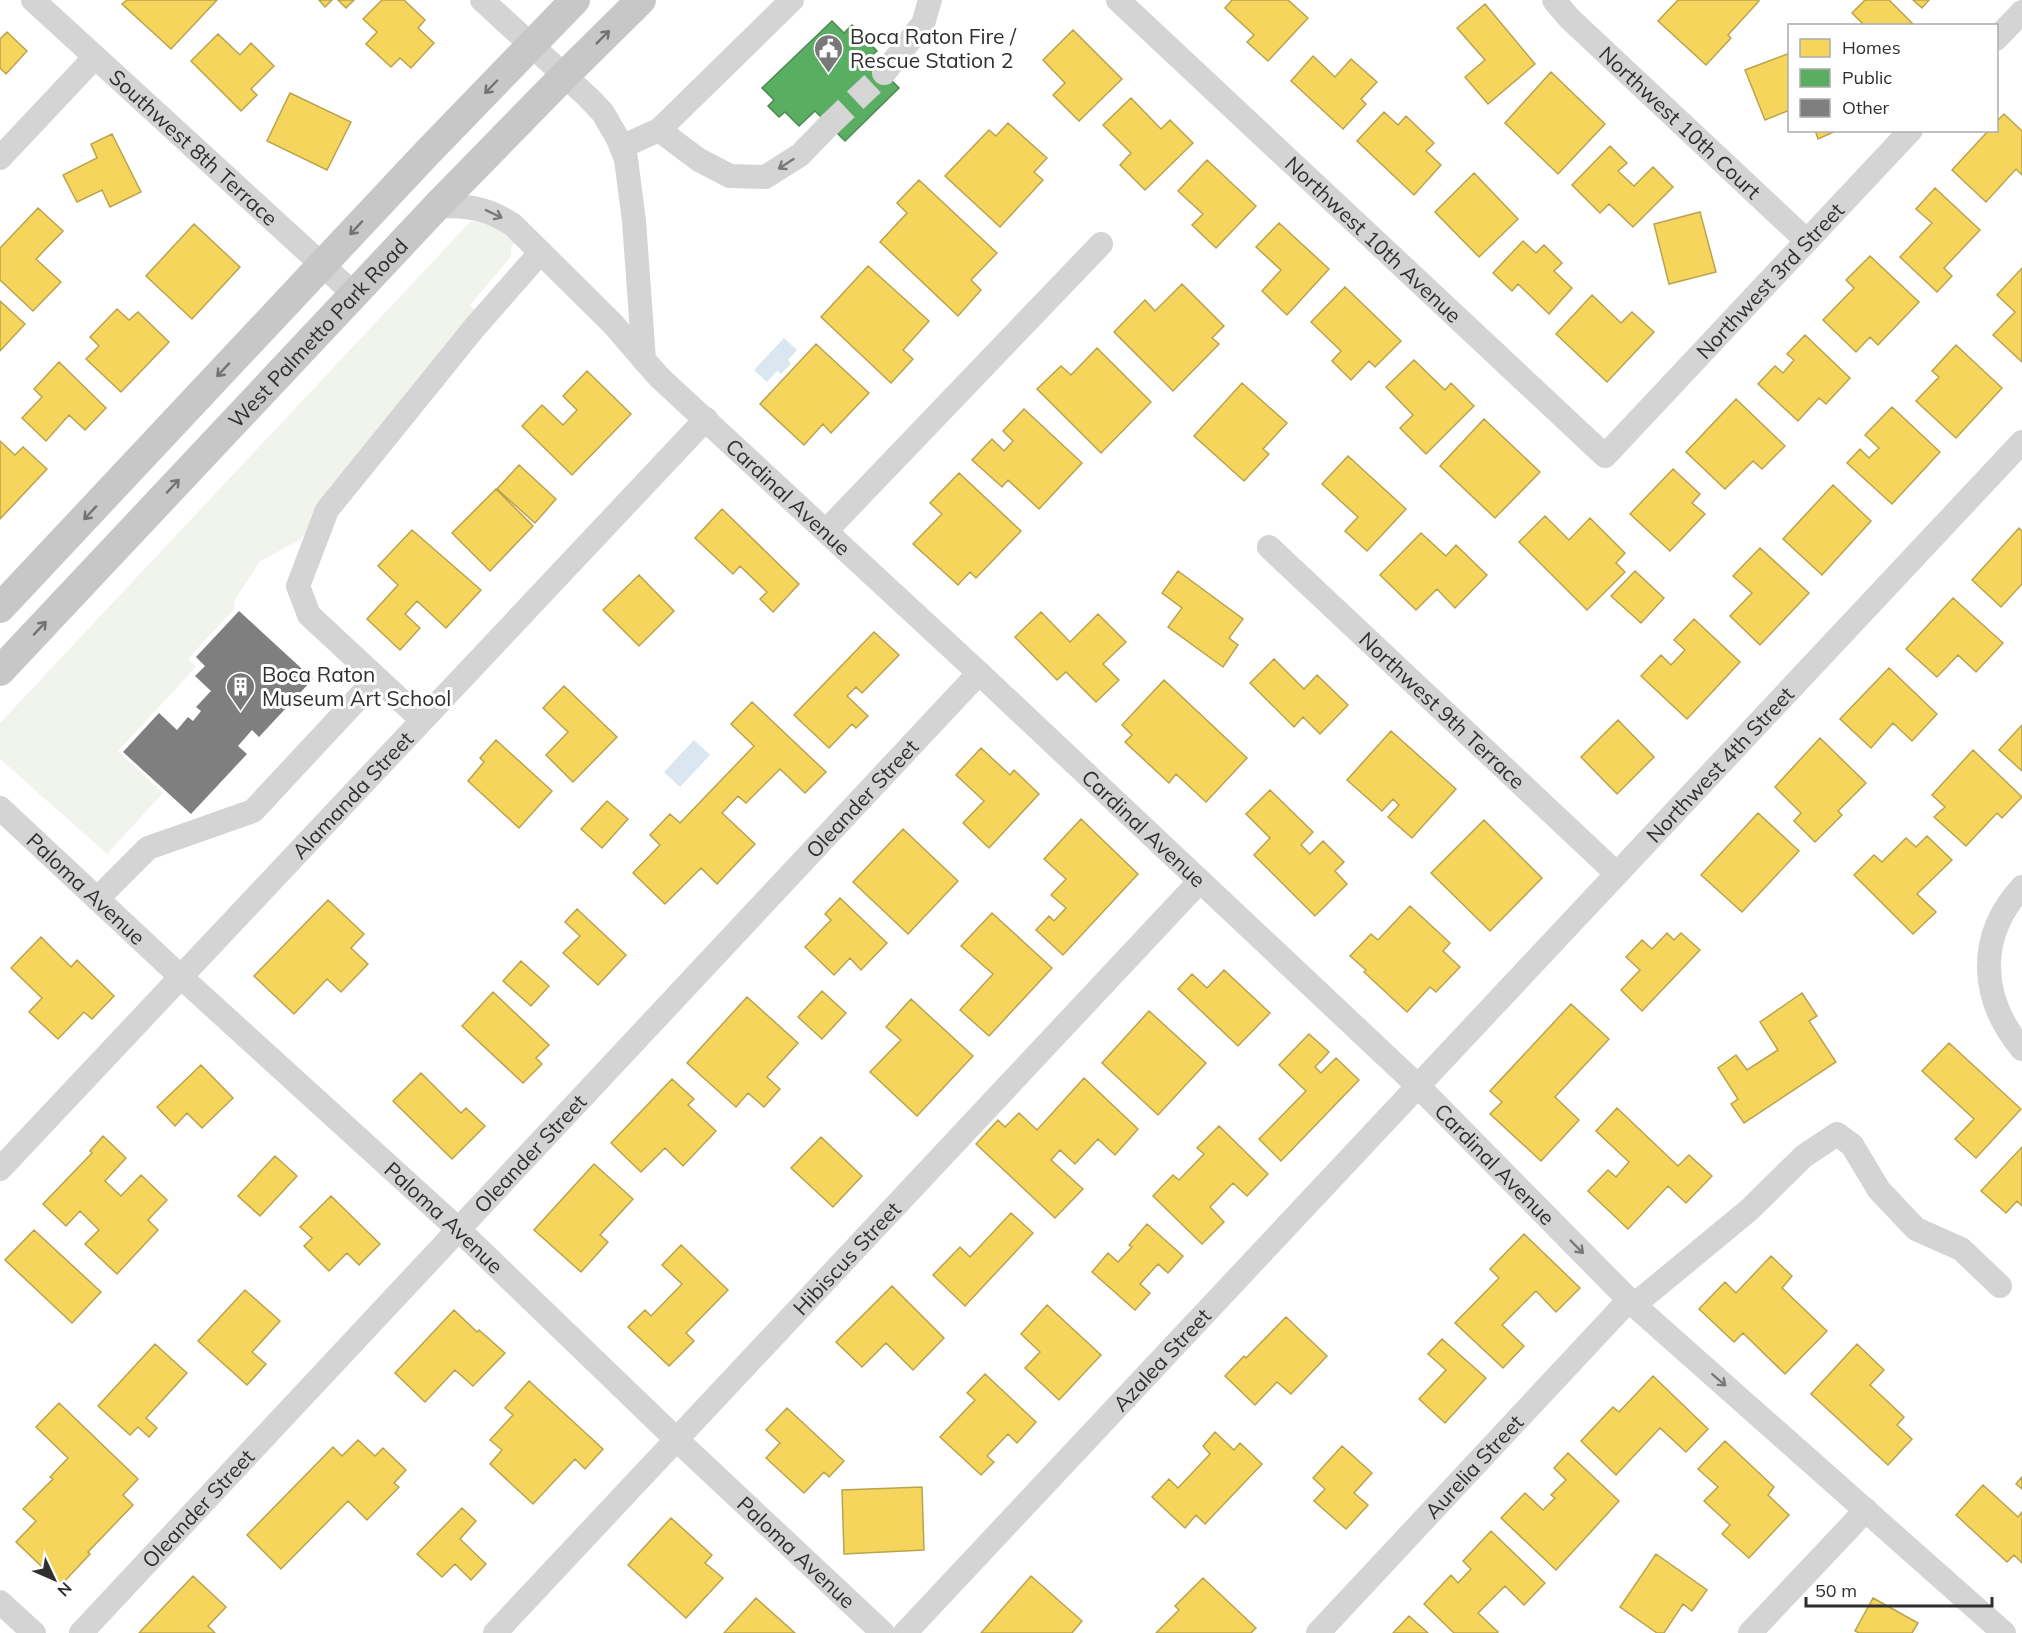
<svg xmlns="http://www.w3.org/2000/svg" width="2022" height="1633" font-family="Mulish,sans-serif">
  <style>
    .green { fill: #f0f4ec }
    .water { fill: #dae7f0 }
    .homes { fill: #f6d55c; stroke: #baa34e; stroke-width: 1.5 }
    .public { fill: #5aae61; stroke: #4d8852; stroke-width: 1.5 }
    .building { fill: #7f7f7f }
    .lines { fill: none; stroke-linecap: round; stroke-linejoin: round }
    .minor-tunnel { stroke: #d5d5d5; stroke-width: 24; stroke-dasharray: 24 12; stroke-linecap: butt }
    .minor { stroke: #d4d4d4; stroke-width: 24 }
    .major { stroke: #c7c7c7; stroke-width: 30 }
    .oneway { stroke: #737373 }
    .oneway2 { stroke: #797979 }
    .labels { text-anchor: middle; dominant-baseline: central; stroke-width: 6; stroke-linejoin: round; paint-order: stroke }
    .poi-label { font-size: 21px; fill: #2f2f2f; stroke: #fff; text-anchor: start }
    .street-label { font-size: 21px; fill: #2f2f2f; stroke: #fff }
  </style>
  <rect width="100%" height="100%" fill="#fff"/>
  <path class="green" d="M475 220H485L515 241 511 248V257L470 305 478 314 300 540 260 561 234 601 235 608 188 659 196 667 118 751 163 793 107 854 0 759V723L470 222Z"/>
  <path class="water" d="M784 338 797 350 788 360 791 364 781 374 777 371 767 382 754 370Z
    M694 740 710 755 680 787 664 772Z"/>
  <path class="homes" d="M127 0H217L171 49 122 4Z
    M319 0H332L325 7Z
    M338 0H354L346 8Z
    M382 0H404L425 20 418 28 434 43 411 68 400 58 391 67 366 44 377 32 363 19Z
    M1232 0H1288L1308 18 1268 61 1247 42 1254 35 1225 8Z
    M1678 0H1757L1759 1 1728 35 1731 38 1706 65 1658 21Z
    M1865 0H1889L1915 26H1865L1852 13Z
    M1913 0H1929L1922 8Z
    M1485 4 1535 64 1488 104 1465 77 1485 60 1457 28Z
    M1073 30 1122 79 1079 121 1053 95 1065 83 1043 60Z
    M7 32 27 51 6 74 0 68V39Z
    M218 34 240 55 251 43 274 66 251 89 257 95 241 111 191 61Z
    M1790 53V110L1765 120 1745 70Z
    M1313 56 1335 77 1351 59 1377 82 1361 99 1366 104 1343 129 1291 81Z
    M1551 72 1605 124 1558 174 1505 123Z
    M290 93 351 122 327 170 267 141Z
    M1131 98 1161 129 1170 120 1193 143 1145 190 1120 165 1131 153 1103 125Z
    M1384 112 1398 125 1406 116 1434 143 1426 151 1441 165 1414 195 1357 141Z
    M2004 114 2022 131V175L2016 169 1986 202 1952 170 1989 130H1996V122Z
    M1008 123 1047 158 1034 172 1043 180 1000 227 945 176 989 130 996 136Z
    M1815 130H1838L1818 139Z
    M112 134 141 192 110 207 102 190 77 202 63 175 97 158 91 144Z
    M1610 146 1627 163 1618 171 1634 186 1653 167 1673 187 1633 227 1609 204 1600 213 1572 185Z
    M1207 160 1256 206 1216 248 1192 225 1203 214 1178 191Z
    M1474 173 1518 219 1479 257 1435 212Z
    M919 180 997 253 971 280 981 290 958 316 880 242 907 213 897 203Z
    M1935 188 1980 230 1944 268 1952 276 1937 292 1900 257 1932 223 1916 209Z
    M38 208 63 231 36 259 61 282 33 311 0 280V248Z
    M1700 212 1716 272 1669 284 1654 224Z
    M1279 223 1329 269 1287 315 1262 291 1281 270 1256 247Z
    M194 224 240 267 192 319 146 276Z
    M1523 241 1536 253 1544 245 1562 263 1554 271 1572 288 1549 314 1518 284 1512 291 1493 273Z
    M1870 256 1919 302 1878 345 1870 337 1856 352 1823 320 1854 288 1846 280Z
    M868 266 929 321 903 350 913 359 891 383 821 317Z
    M2022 268V362L1993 335 2015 312 1997 295Z
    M1182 284 1224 326 1212 338 1219 344 1173 391 1114 332 1145 300 1155 311Z
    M1345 287 1401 341 1375 367 1369 361 1351 380 1332 361 1341 351 1311 322Z
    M1592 295 1621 323 1632 312 1654 332 1607 382 1556 334Z
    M0 301 25 324 0 351Z
    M117 309 129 320 138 312 169 342 121 392 86 359 99 346 90 337Z
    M1805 335 1850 378 1826 404 1819 398 1798 421 1758 384 1775 366 1783 373 1794 360 1787 354Z
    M816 344 869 393 831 433 823 424 804 445 760 404Z
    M1956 345 2002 388 1956 438 1916 401 1939 377 1932 371Z
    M1097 348 1151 402 1101 453 1037 389 1061 366 1071 375Z
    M1414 360 1445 390 1451 383 1474 406 1426 454 1400 428 1413 415 1386 387Z
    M59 362 106 408 85 430 69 415 46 441 22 418 42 397 34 389Z
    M587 371 631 414 572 475 522 426 542 405 563 425 577 410 563 396Z
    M1242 383 1287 423 1263 449 1269 454 1244 481 1194 436Z
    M1736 399 1785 446 1762 469 1753 461 1725 489 1686 452Z
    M1892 407 1940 452 1892 504 1847 463 1860 449 1869 458 1879 448 1865 435Z
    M1024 409 1082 463 1039 509 1008 480 1002 487 972 460 992 439 1004 451 1013 441 1003 431Z
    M1484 419 1540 472 1495 518 1440 466Z
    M0 441 15 455 23 447 47 469 0 519Z
    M1348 456 1406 509 1367 551 1345 531 1358 517 1322 484Z
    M519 465 556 499 535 523 497 489Z
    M1673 469 1700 494 1692 503 1705 514 1670 551 1630 514Z
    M959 473 1021 531 976 578 970 572 958 585 913 544 942 514 930 503Z
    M1833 485 1871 521 1822 575 1783 539Z
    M496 489 533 526 490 571 452 533Z
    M722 509 799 584 773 612 760 599 767 592 740 566 733 574 695 538Z
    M1545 516 1569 540 1590 518 1625 553 1616 563 1625 572 1587 610 1519 542Z
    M2019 528 2022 531V584L2001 607 1972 580Z
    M412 530 481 590 446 628 417 601 405 614 420 628 400 650 367 619 398 585 378 566Z
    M1421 533 1446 556 1456 545 1487 575 1455 608 1437 589 1416 610 1380 575Z
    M1760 548 1809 593 1760 645 1730 616 1752 593 1733 576Z
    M1178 571 1243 619 1229 638 1238 645 1223 667 1168 627 1182 608 1162 593Z
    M1635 571 1664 598 1641 623 1611 596Z
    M639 575 674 611 639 646 603 610Z
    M1953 598 2003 643 1976 672 1958 655 1937 677 1906 649Z
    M1041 612 1070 642 1098 614 1126 642 1103 664 1119 680 1096 702 1066 672 1057 680 1015 637Z
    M1694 619 1740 662 1687 719 1641 676 1661 655 1671 665 1685 650 1674 640Z
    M874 632 899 655 862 693 856 687 847 696 868 716 856 728 852 724 829 748 794 715Z
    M1274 659 1304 689 1317 675 1348 705 1320 734 1303 717 1294 727 1250 683Z
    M1889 668 1937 714 1912 741 1893 723 1871 748 1840 719Z
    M1164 680 1247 758 1206 802 1176 774 1169 783 1125 742 1132 735 1122 725Z
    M564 686 617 737 573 782 546 755 568 732 543 708Z
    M752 702 826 772 805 793 780 769 746 803 738 796 722 813 755 844 717 884 701 868 665 904 633 873 660 845 650 835 670 814 680 823 754 746 731 724Z
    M1618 720 1654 757 1617 794 1581 757Z
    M2022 725V771L1999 750Z
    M1391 731 1456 789 1412 838 1388 817 1399 805 1393 799 1382 811 1347 780Z
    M1820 738 1866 783 1838 811 1842 815 1815 842 1794 821 1801 813 1775 787Z
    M496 740 552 791 519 828 468 781 484 762 480 758Z
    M981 748 1010 775 1014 770 1039 794 989 848 963 823 984 801 956 775Z
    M1973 750 2022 797 2002 818 1997 813 1966 846 1934 817 1945 807 1932 795Z
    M1270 790 1313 832 1301 845 1310 854 1323 841 1344 862 1335 871 1347 884 1315 916 1254 855 1270 838 1246 814Z
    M607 801 628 819 602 848 581 829Z
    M1758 813 1799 851 1742 912 1701 875Z
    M1081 819 1138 874 1063 955 1036 930 1049 916 1054 921 1066 908 1051 895 1066 879 1044 859Z
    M1484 820 1542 878 1490 931 1431 873Z
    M903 829 958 881 908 934 853 882Z
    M1927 836 1952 860 1917 894 1936 912 1913 934 1854 875 1874 855 1882 862 1906 838 1916 847Z
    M840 898 887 943 861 970 850 958 834 975 805 947 831 920 825 914Z
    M328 900 364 934 351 948 368 964 341 992 327 979 294 1014 254 976Z
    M1410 906 1450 943 1443 951 1460 967 1436 992 1430 987 1407 1012 1364 972 1366 970 1350 956 1371 934 1378 940Z
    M577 909 626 955 598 985 563 953 580 936 565 922Z
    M992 913 1052 968 989 1036 960 1010 993 974 961 946Z
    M1667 933 1674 940 1681 933 1700 950 1642 1011 1621 990 1640 970 1626 957 1642 940 1652 949Z
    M41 937 71 967 77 960 114 996 92 1019 84 1012 58 1039 29 1012 42 998 11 968Z
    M521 961 549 986 531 1006 503 981Z
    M1224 970 1270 1013 1238 1046 1178 989 1192 974 1207 988Z
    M822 991 846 1013 822 1039 798 1017Z
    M493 992 549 1045 536 1058 542 1064 523 1083 462 1026Z
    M1802 993 1817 1016 1809 1021 1836 1062 1744 1123 1731 1104 1738 1099 1718 1068 1736 1055 1747 1070 1778 1050 1760 1022Z
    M747 997 798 1043 767 1077 780 1089 764 1107 748 1093 736 1107 687 1063Z
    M911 999 973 1056 917 1116 870 1072 901 1040 886 1027Z
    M1571 1004 1609 1039 1555 1097 1579 1120 1541 1161 1490 1114 1502 1102 1490 1091Z
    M1149 1011 1206 1063 1158 1115 1102 1063Z
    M1309 1034 1329 1052 1315 1067 1321 1073 1336 1058 1359 1080 1281 1161 1259 1139 1306 1091 1279 1065Z
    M1949 1043 2021 1109 1976 1158 1955 1139 1974 1119 1922 1071Z
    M201 1065 233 1098 202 1128 187 1113 175 1126 157 1107Z
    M421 1073 461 1113 466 1108 485 1126 452 1159 393 1101Z
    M1084 1078 1138 1129 1115 1155 1098 1139 1075 1164 1060 1150 1051 1160 1083 1189 1055 1218 976 1144 998 1120 1005 1127 1019 1113 1037 1130Z
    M672 1079 694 1099 688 1105 716 1131 683 1166 665 1148 641 1172 611 1143Z
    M1617 1108 1678 1166 1689 1155 1712 1176 1686 1203 1668 1186 1628 1229 1588 1191 1608 1170 1616 1177 1629 1162 1596 1131Z
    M1219 1126 1268 1174 1247 1196 1233 1183 1210 1207 1224 1222 1202 1244 1153 1196 1173 1175 1179 1180 1204 1154 1197 1148Z
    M103 1136 126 1158 105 1181 121 1196 141 1175 167 1200 148 1220 158 1230 117 1274 85 1244 99 1230 80 1211 66 1226 43 1204 92 1153 90 1151Z
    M821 1137 862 1176 833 1207 791 1168Z
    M2022 1147V1206L2017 1201 2006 1213 1981 1191Z
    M275 1156 297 1176 260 1216 238 1196Z
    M594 1164 633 1199 600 1235 608 1242 581 1272 534 1230Z
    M331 1196 380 1244 359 1265 347 1253 329 1271 304 1246 312 1238 300 1227Z
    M1011 1213 1033 1233 965 1306 933 1275 960 1247 970 1257Z
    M1147 1224 1183 1256 1168 1273 1158 1264 1140 1284 1150 1293 1135 1310 1092 1272 1108 1253 1118 1262 1132 1247 1129 1245Z
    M34 1230 101 1292 72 1323 5 1260Z
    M1524 1234 1580 1288 1556 1312 1536 1291 1502 1325 1524 1346 1503 1368 1455 1323 1499 1278 1490 1269Z
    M681 1245 728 1290 686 1333 694 1341 669 1366 628 1327 645 1310 651 1316 682 1284 662 1265Z
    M1771 1256 1792 1276 1782 1288 1827 1331 1785 1374 1743 1333 1734 1342 1699 1309 1725 1282 1736 1293Z
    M892 1286 944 1338 913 1370 886 1343 862 1367 836 1342Z
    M245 1290 280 1321 252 1352 266 1364 247 1385 198 1341Z
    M1047 1305 1101 1355 1059 1400 1025 1368 1040 1352 1021 1334Z
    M454 1310 477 1332 479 1330 505 1353 473 1386 455 1370 425 1402 395 1373Z
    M1286 1317 1327 1356 1291 1394 1277 1382 1255 1405 1225 1376 1244 1356 1246 1358Z
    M1442 1339 1486 1378 1445 1423 1419 1399 1446 1370 1428 1354Z
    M155 1344 187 1373 146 1418 157 1428 149 1437 138 1427 130 1435 98 1406Z
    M1857 1344 1884 1370 1870 1385 1904 1417 1897 1425 1912 1439 1888 1465 1811 1394Z
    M985 1374 1036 1422 1017 1443 1008 1434 987 1456 994 1462 981 1475 940 1437 975 1400 967 1393Z
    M1653 1376 1708 1429 1686 1452 1660 1428 1616 1475 1581 1441 1613 1407 1619 1412Z
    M529 1381 603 1449 585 1469 575 1459 533 1504 490 1464 502 1450 490 1440 513 1415 505 1408Z
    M59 1403 138 1479 123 1495 133 1505 88 1552 90 1554 61 1585 16 1542 36 1521 23 1509 53 1479 50 1477 68 1458 36 1427Z
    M787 1408 844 1461 829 1477 824 1472 804 1493 766 1458 780 1443 766 1430Z
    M1215 1432 1234 1450 1240 1443 1262 1464 1205 1524 1196 1515 1185 1528 1152 1497 1169 1479 1178 1488 1210 1454 1203 1446Z
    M358 1440 375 1456 383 1448 406 1470 394 1483 399 1487 367 1520 348 1501 281 1569 247 1535 333 1447 342 1456Z
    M1725 1441 1774 1487 1768 1495 1789 1515 1749 1558 1722 1534 1730 1525 1704 1501 1718 1487 1698 1469Z
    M1342 1446 1372 1473 1354 1493 1368 1505 1346 1529 1314 1501 1325 1489 1313 1478Z
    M1568 1453 1619 1501 1556 1570 1501 1518 1525 1493 1543 1510 1555 1498 1551 1495 1566 1480 1554 1468Z
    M2022 1477V1489L2016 1484Z
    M1983 1485 2018 1517 2022 1512V1563L2014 1555 2007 1562 1956 1515Z
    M922 1487 924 1550 844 1554 842 1490Z
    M462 1508 476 1521 460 1539 486 1564 471 1580 455 1564 442 1577 417 1554Z
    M671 1518 712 1555 705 1563 723 1578 686 1618 628 1565Z
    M1491 1531 1545 1583 1524 1605 1505 1586 1478 1613 1498 1632 1497 1633H1454L1424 1604 1451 1575 1458 1583 1471 1569 1463 1561Z
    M1656 1554 1707 1590 1692 1611 1683 1604 1664 1633H1657L1620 1607Z
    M193 1576 226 1607 208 1626 215 1633H139Z
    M1031 1576 1082 1621 1072 1633H981Z
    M1203 1578 1256 1628 1251 1633H1156L1179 1610 1175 1606Z
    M756 1598 795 1633H724Z
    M1873 1598 1918 1623 1912 1633H1859L1855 1631Z
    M1409 1616 1428 1633H1393Z"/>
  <path class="public" d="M832 21 844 33 852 25 877 51 869 58 899 88 845 141 815 111 799 126 785 112 779 117 768 106 774 100 762 88Z"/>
  <path class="building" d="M239 611 313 679 259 737 252 730 238 746 247 754 191 814 123 752 159 713 177 730 188 717 193 721 201 711 196 707 211 691 195 676 205 666 196 657Z"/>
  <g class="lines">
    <path class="minor-tunnel" d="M829 125 884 73"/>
    <g class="minor">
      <path id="s1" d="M33 0 354 294"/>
      <path id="s2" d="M482 0 589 98 603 113 618 139 626 159 634 221 644 360 660 378 979 673 1418 1086 1634 1305 2004 1633"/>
      <path id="s3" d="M1118 0 1605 456 1911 130"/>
      <path id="s4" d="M1554 0 1569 18 1807 241"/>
      <path d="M1996 39 2022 12"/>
      <path d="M884 73 923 24 930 0"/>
      <path d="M659 130 699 160 730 176 765 177 800 155 829 125"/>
      <path d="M621 147 659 130 792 0"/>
      <path d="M0 158 95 57"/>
      <path d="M437 206C469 206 486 207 513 225L613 324 644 360"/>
      <path d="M826 531 1101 244"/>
      <path id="s5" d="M1269 547 1617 874"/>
      <path d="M422 720 309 615 298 586 327 510 475 327 540 253"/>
      <path id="s6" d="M0 808 181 977 458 1229 676 1439 883 1633"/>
      <path d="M2022 887C1976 937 1980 999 2022 1049"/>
      <path d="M97 899 148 848 253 811 376 679"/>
      <path id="s7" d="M0 1169 706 419"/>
      <path d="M1634 1305 1749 1210 1804 1156 1837 1134 1852 1145 1879 1190 1916 1229 1961 1249 2000 1286"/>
      <path d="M0 1602 34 1633"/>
      <path id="s8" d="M81 1633 979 673"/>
      <path id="s9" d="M495 1633 1200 881"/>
      <path id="s10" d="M905 1633 2022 442"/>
      <path id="s11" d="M1318 1633 1629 1300"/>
      <path d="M1750 1633 1866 1510"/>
    </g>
    <g class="major">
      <path d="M0 608 426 154 575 0"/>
      <path id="s12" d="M0 671 437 206 565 75 641 0"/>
    </g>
  </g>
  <defs><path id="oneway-shaft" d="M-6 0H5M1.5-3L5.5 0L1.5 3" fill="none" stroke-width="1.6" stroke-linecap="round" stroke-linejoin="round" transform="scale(1.5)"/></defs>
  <g class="oneway">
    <use href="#oneway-shaft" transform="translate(603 37) rotate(-45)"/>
    <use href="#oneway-shaft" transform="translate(491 87) rotate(134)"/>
    <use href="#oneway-shaft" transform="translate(356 228) rotate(133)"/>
    <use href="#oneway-shaft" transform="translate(223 370) rotate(133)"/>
    <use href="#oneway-shaft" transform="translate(173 486) rotate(-47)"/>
    <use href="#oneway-shaft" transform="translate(90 513) rotate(133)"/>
    <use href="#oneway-shaft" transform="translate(40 628) rotate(-47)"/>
  </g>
  <g class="oneway2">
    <use href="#oneway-shaft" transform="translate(786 164) rotate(147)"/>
    <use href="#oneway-shaft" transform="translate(494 214) rotate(26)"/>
    <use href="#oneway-shaft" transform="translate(1577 1247) rotate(45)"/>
    <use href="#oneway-shaft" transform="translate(1719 1380) rotate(41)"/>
  </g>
  <defs>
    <symbol id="civic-pin" viewBox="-11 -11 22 30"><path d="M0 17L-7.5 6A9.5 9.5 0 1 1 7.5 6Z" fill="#787878" stroke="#fff"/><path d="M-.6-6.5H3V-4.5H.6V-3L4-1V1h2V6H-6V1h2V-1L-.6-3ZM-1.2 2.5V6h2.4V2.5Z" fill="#fff"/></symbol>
    <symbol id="building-pin" viewBox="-11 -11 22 30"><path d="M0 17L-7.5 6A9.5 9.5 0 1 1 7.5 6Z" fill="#787878" stroke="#fff"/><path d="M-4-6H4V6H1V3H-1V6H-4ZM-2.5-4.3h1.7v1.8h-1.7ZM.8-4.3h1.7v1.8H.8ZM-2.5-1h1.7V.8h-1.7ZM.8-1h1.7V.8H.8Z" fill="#fff"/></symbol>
  </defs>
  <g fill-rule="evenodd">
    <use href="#civic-pin" x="812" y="32" width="33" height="45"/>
    <use href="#building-pin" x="224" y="670" width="33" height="45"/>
  </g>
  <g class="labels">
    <g class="poi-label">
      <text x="850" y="36">Boca Raton Fire /<tspan x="850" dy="24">Rescue Station 2</tspan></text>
      <text x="262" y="674">Boca Raton<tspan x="262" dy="24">Museum Art School</tspan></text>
    </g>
    <g class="street-label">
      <text stroke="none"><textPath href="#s4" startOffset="176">Northwest 10th Court</textPath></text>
      <text stroke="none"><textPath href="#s1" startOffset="218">Southwest 8th Terrace</textPath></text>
      <text stroke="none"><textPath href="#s3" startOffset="350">Northwest 10th Avenue</textPath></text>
      <text stroke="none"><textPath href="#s3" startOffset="908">Northwest 3rd Street</textPath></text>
      <text stroke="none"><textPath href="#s12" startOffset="464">West Palmetto Park Road</textPath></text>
      <text stroke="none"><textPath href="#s2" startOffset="618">Cardinal Avenue</textPath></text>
      <text stroke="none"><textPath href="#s5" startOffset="238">Northwest 9th Terrace</textPath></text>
      <text stroke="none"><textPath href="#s10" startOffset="1191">Northwest 4th Street</textPath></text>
      <text stroke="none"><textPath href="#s7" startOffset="514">Alamanda Street</textPath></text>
      <text stroke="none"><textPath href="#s8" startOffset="1143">Oleander Street</textPath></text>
      <text stroke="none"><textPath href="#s2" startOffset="1104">Cardinal Avenue</textPath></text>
      <text stroke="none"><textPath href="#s6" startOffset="118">Paloma Avenue</textPath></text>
      <text stroke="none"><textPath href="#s8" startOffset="657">Oleander Street</textPath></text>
      <text stroke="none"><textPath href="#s2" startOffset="1590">Cardinal Avenue</textPath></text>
      <text stroke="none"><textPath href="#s6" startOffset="604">Paloma Avenue</textPath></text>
      <text stroke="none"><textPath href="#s9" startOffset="514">Hibiscus Street</textPath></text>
      <text stroke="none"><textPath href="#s10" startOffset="375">Azalea Street</textPath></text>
      <text stroke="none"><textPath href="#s11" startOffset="228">Aurelia Street</textPath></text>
      <text stroke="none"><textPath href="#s8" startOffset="171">Oleander Street</textPath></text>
      <text stroke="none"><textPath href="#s6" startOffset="1090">Paloma Avenue</textPath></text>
    </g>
  </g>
  <rect x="1788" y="24" width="210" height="108" fill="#ffffff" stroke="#acacac" stroke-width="1.5"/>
  <rect x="1800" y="39" width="30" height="18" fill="#f6d55c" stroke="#acacac" stroke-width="1.5"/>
  <text x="1842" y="54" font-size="18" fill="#2f2f2f">Homes</text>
  <rect x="1800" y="69" width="30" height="18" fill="#5aae61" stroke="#acacac" stroke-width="1.5"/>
  <text x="1842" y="84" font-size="18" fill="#2f2f2f">Public</text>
  <rect x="1800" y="99" width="30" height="18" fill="#7f7f7f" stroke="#acacac" stroke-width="1.5"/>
  <text x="1842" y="114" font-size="18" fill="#2f2f2f">Other</text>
  <g transform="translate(54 1579) rotate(134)" stroke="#ffffff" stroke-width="4.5" paint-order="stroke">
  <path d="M0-4.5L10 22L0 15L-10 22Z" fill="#2f2f2f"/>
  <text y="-9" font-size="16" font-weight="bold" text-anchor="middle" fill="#2f2f2f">N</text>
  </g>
  <path d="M1806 1597v9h186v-9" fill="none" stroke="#2f2f2f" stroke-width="3"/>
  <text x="1815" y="1597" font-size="18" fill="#2f2f2f" stroke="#ffffff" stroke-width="4.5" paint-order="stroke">50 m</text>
</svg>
